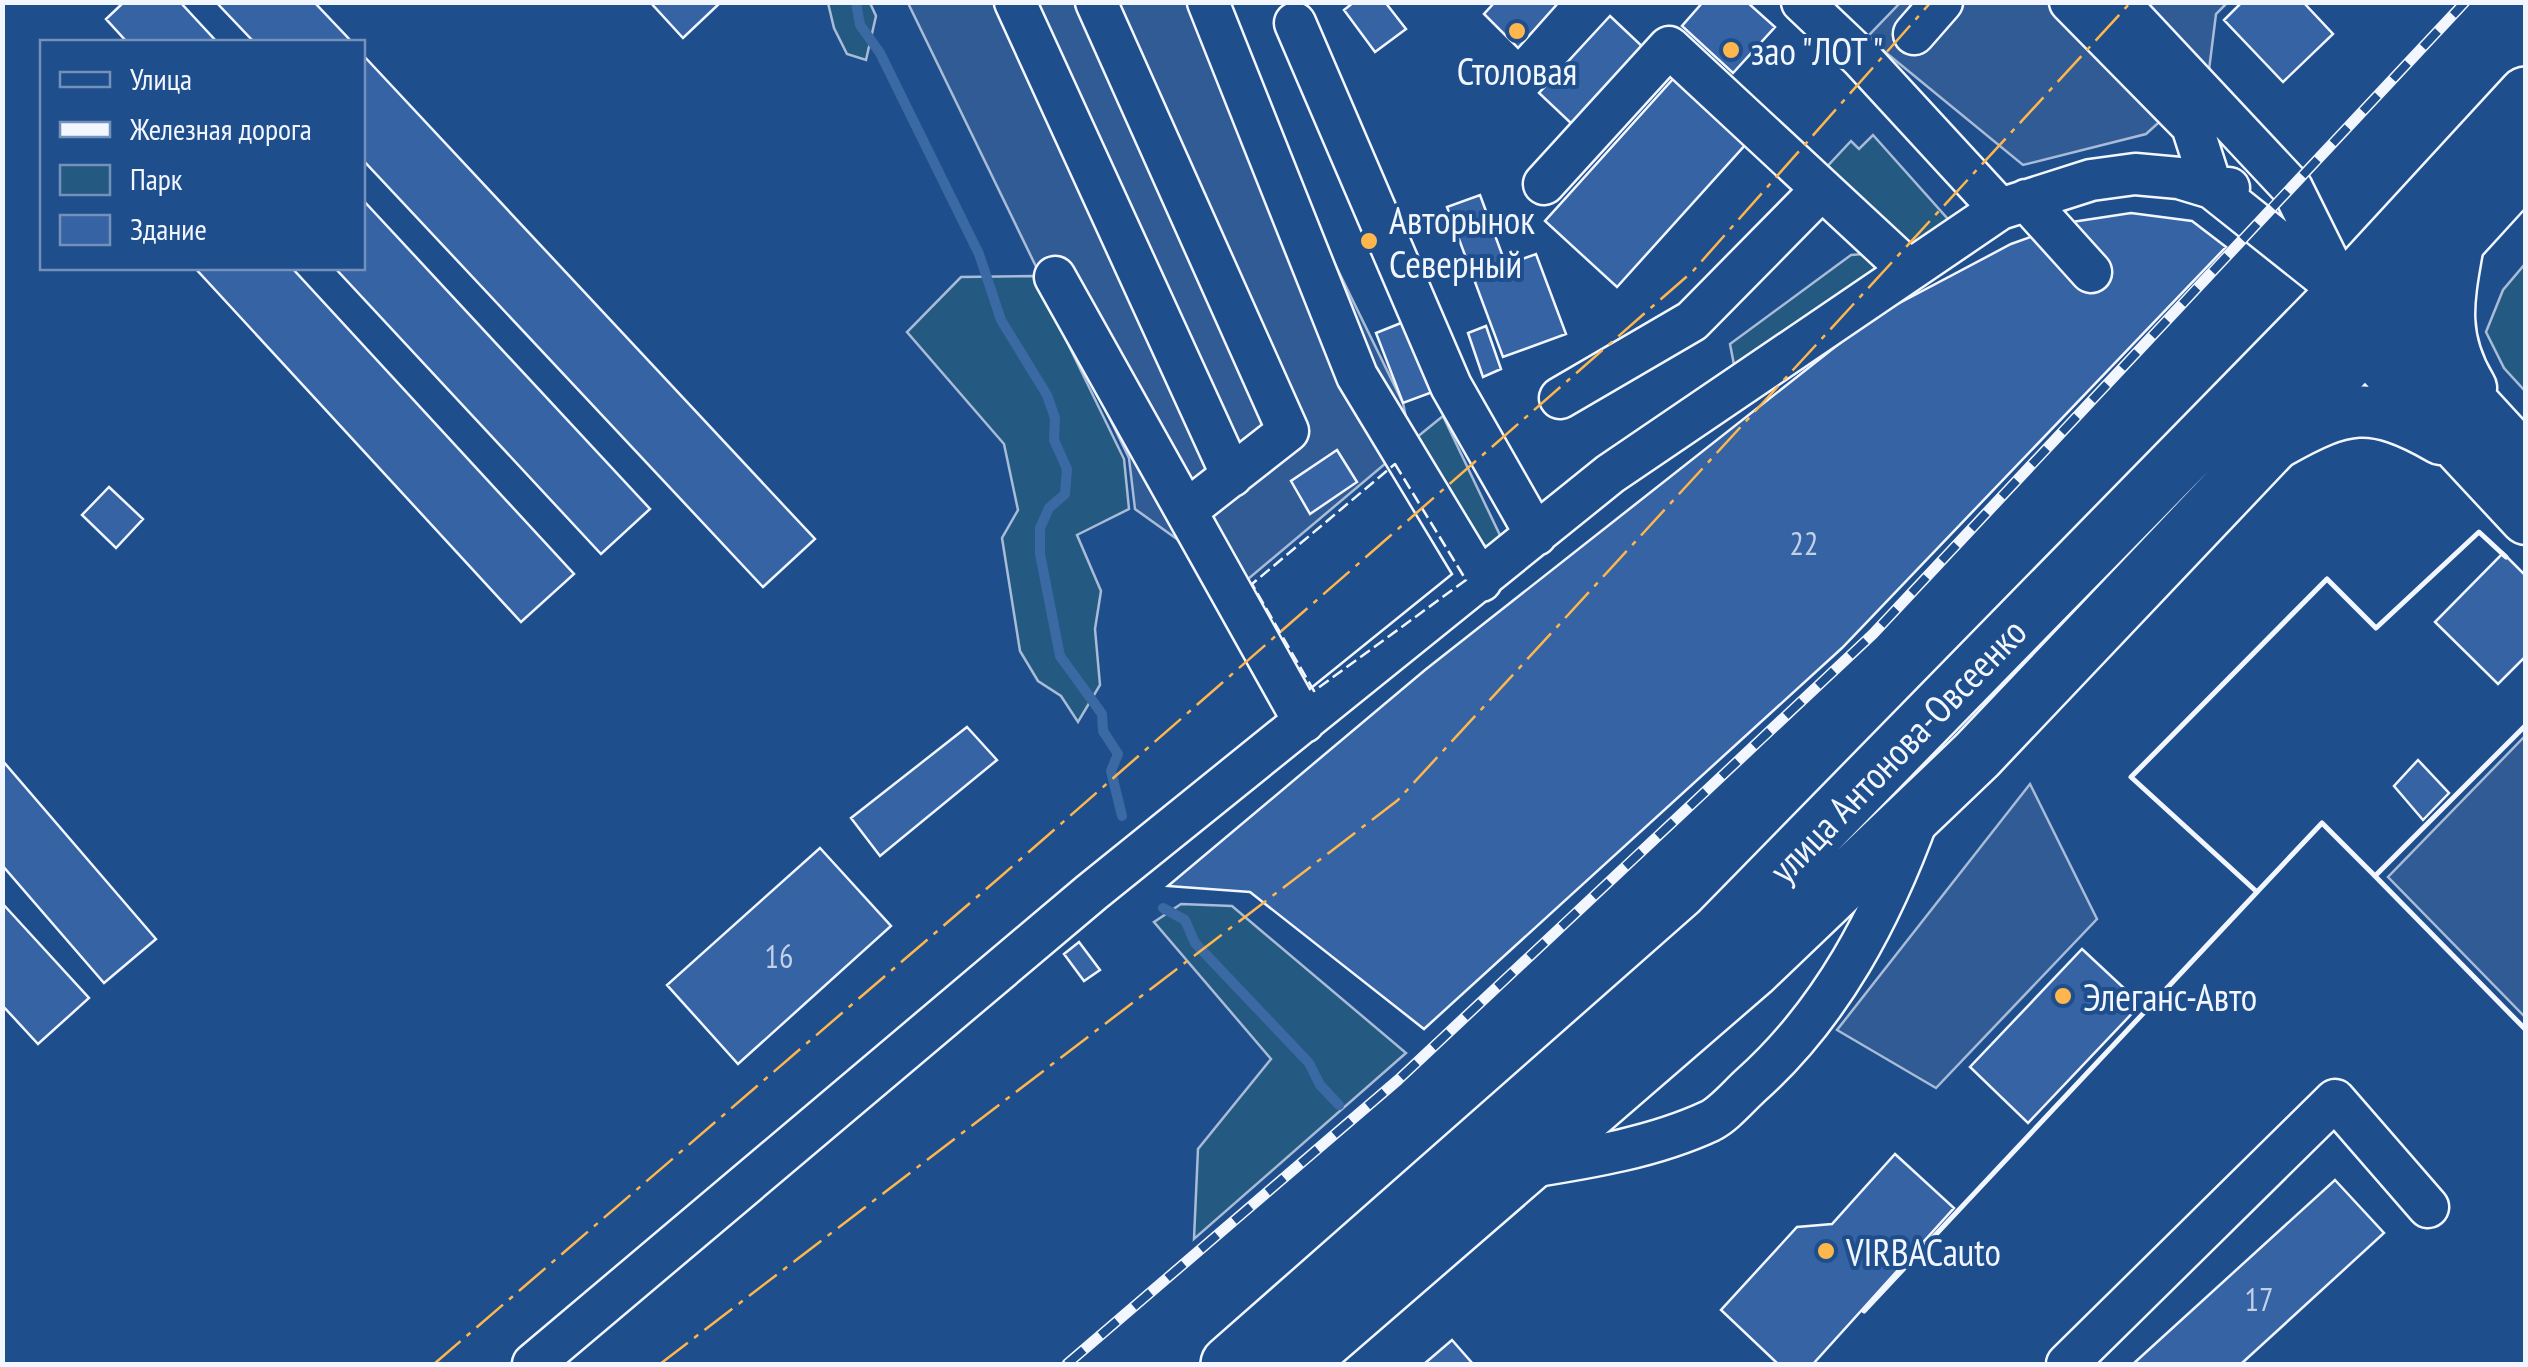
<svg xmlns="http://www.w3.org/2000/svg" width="2528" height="1367" font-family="'PT Sans Narrow',sans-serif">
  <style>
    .green { fill: #245a82; stroke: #a8bbd7; stroke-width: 2.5 }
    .parking { fill: #305b95; stroke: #a8bbd7; stroke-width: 2.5 }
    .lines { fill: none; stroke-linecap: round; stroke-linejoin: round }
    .stream { stroke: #3b69a3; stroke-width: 10 }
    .building { fill: #3563a3; stroke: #f2f6ff; stroke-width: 2.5 }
    .minor-casing { stroke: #f2f6ff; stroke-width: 45 }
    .major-casing { stroke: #f2f6ff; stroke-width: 55 }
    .highway-casing { stroke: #f2f6ff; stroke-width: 60 }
    .minor { stroke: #1f4e8c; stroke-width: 40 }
    .major { stroke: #1f4e8c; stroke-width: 50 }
    .highway { stroke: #1f4e8c; stroke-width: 55 }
    .rail-casing { stroke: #f2f6ff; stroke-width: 11 }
    .rail { stroke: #1f4e8c; stroke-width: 8; stroke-dasharray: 22; stroke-linecap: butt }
    .fence { stroke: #f2f6ff; stroke-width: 2.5; stroke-dasharray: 12 5; stroke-linecap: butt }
    .wall { stroke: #f2f6ff; stroke-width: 5 }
    .power { stroke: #ffb74d; stroke-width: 2.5; stroke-dasharray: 35 8 5 8; stroke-linecap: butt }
    .poi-dot { fill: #ffb74d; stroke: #1f4e8c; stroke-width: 4 }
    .labels { text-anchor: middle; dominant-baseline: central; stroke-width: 8; stroke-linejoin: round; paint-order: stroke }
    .number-label { font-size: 32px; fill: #c3d1e8 }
    .poi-label { font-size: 38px; fill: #f2f6ff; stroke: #1f4e8c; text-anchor: start }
    .street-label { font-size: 38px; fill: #f2f6ff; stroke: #1f4e8c }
  </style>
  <rect width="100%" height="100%" fill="#1f4e8c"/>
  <path class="green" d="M828 3H870L876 16 866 60 847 54 834 28Z
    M1873 135 1955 227 1922 246 1902 240 1823 171 1851 141 1859 149Z
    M1863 254 1879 267 1736 375 1730 344 1851 255Z
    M2525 264V391L2504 368 2486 332 2503 290Z
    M1035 276 1124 459 1129 509 1077 535 1101 591 1095 629 1100 685 1078 722 1061 696 1038 681 1020 651 1002 538 1018 510 1004 444 907 332 961 277Z
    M1443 416 1508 552 1494 553 1483 544 1411 442Z
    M1181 904 1232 906 1406 1053 1194 1239 1198 1149 1271 1059 1154 922Z"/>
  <path class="parking" d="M908 3H1207L1403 403 1411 442 1241 585 1135 509 1129 458Z
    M1900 3H2227L2216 14 2208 78 2146 134 2023 165 1851 24 1868 36Z
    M2525 736V1017L2388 877Z
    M2030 784 2097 919 1936 1088 1837 1030Z"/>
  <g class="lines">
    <path class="stream" d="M856 2 860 25 880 53 979 254 1001 320 1047 395 1055 418 1054 440 1067 469 1065 494 1049 508 1040 528V554L1060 656 1102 714 1103 731 1118 754 1111 771 1122 816
      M1163 908 1185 920 1195 943 1309 1063 1320 1085 1339 1105"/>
  </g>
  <path class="building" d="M124 2H180L217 42H127L106 19Z
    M216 2H314L352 42H254Z
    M650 2H721L683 38Z
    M1354 2H1385L1406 29 1375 52 1344 10Z
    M1495 2H1559L1518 48 1484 14Z
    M1703 2H1747L1775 27 1733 73 1682 26Z
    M2242 2H2303L2333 34 2283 82 2224 20Z
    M1610 16 1645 49 1575 127 1539 93Z
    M362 54 815 539 763 587 362 159Z
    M1673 79 1746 144 1617 287 1545 221Z
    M1480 195 1506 265 1536 254 1566 334 1503 357 1447 207Z
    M362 199 650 509 601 554 335 268H362Z
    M2131 213 2192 221 2226 247 1842 648 1424 1029 1250 892 1168 886 1425 670 1873 317 2011 244 2072 222Z
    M195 268H292L574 574 521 622Z
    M1411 319 1438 390 1403 403 1376 333Z
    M1486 326 1501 369 1483 377 1468 333Z
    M1337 450 1357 482 1310 514 1291 481Z
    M109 487 143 519 116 548 82 515Z
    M2503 553 2526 576V656L2498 684 2435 622Z
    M967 727 997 760 880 856 851 818Z
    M2 760 156 939 104 983 2 865Z
    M2418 760 2449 793 2423 820 2394 786Z
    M820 848 891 926 738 1064 667 985Z
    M2 903 89 998 38 1044 2 1005Z
    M1079 942 1100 970 1084 981 1064 954Z
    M2082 949 2141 1004 2028 1123 1970 1067Z
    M1895 1154 1954 1208 1813 1364H1778L1721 1310 1797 1227 1832 1224Z
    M2335 1180 2384 1233 2241 1364H2133Z
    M1452 1340 1473 1364H1424Z"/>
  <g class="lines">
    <defs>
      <path id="minor" d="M1015 2 1232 476
        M1096 2 1288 431 1186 511
        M1208 2 1357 376 1481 581
        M1802 2 1861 58 2000 209
        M2070 2 2192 126 2212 188H2229
        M2118 2 2292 188 2340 285
        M1295 23 1451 386 1536 535
        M1914 34 1942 2
        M1544 184 1669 47 1909 270
        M2026 200 2091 272
        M1055 277 1304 722
        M1560 398 1692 321 1822 189
        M1524 1168C1586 1158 1652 1148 1710 1121 1724 1114 1738 1097 1750 1086 1832 1013 1882 916 1919 815
        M533 1364 1092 892 1610 474 2000 209 2091 180 2135 174 2179 178 2212 188 2344 293
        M2067 1364 2335 1100 2428 1207"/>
      <path id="major" d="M2458 244C2448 300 2440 337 2471 388
        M2353 297 2392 315 2526 461
        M2349 305 2364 345 2526 519
        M2279 442C2345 405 2371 399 2441 439"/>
      <path id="highway" d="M1229 1364 1718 933 2344 293 2526 95
        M1297 1364 1752 970 1977 755 2270 446 2526 165"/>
    </defs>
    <use href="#minor" class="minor-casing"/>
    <use href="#major" class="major-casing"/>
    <use href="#highway" class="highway-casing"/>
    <use href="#minor" class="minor"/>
    <use href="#major" class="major"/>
    <use href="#highway" class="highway"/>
    <defs>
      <path id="rail" d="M1067 1364 1398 1080 1873 634 2465 2"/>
    </defs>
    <use href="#rail" class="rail-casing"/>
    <use href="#rail" class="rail"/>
    <path class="fence" d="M1395 464 1466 580 1314 691 1252 584Z"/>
    <path class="wall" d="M2506 557 2479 532 2376 628 2327 579 2131 777 2257 892 2322 823 2375 876 2526 725
      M2372 873 2526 1030
      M1864 1311 2258 891"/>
    <path class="power" d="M434 1364 999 878 1693 271 1931 2
      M660 1364 1398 800 2131 2"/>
  </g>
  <g class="poi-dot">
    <circle cx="1517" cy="31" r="10"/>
    <circle cx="1731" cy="50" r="10"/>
    <circle cx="1369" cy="241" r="10"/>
    <circle cx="2063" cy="996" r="10"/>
    <circle cx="1826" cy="1251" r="10"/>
  </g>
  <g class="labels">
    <g class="number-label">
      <text x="1804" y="543">22</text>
      <text x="779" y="956">16</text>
      <text x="2259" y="1299">17</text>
    </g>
    <g class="poi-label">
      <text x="1751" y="50">зао "ЛОТ "</text>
      <text x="1517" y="70" text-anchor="middle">Столовая</text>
      <text x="1389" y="219">Авторынок<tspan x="1389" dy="44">Северный</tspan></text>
      <text x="2083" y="996">Элеганс-Авто</text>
      <text x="1846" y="1251">VIRBACauto</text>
    </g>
    <g class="street-label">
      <text transform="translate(1897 750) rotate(-46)">улица Антонова-Овсеенко</text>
    </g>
  </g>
  <rect width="2528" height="1367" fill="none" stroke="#f2f6ff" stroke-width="10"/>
  <rect x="40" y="40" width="325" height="230" fill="#1f4e8c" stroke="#7391ba" stroke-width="2.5"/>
  <rect x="60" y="72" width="50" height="15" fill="#1f4e8c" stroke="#7391ba" stroke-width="2.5"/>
  <text x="130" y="90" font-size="30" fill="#f2f6ff">Улица</text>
  <rect x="60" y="122" width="50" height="15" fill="#f2f6ff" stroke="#7391ba" stroke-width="2.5"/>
  <text x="130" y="140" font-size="30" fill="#f2f6ff">Железная дорога</text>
  <rect x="60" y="165" width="50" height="30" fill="#245a82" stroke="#7391ba" stroke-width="2.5"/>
  <text x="130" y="190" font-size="30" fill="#f2f6ff">Парк</text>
  <rect x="60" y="215" width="50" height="30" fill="#3563a3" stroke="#7391ba" stroke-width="2.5"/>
  <text x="130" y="240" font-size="30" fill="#f2f6ff">Здание</text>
</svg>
